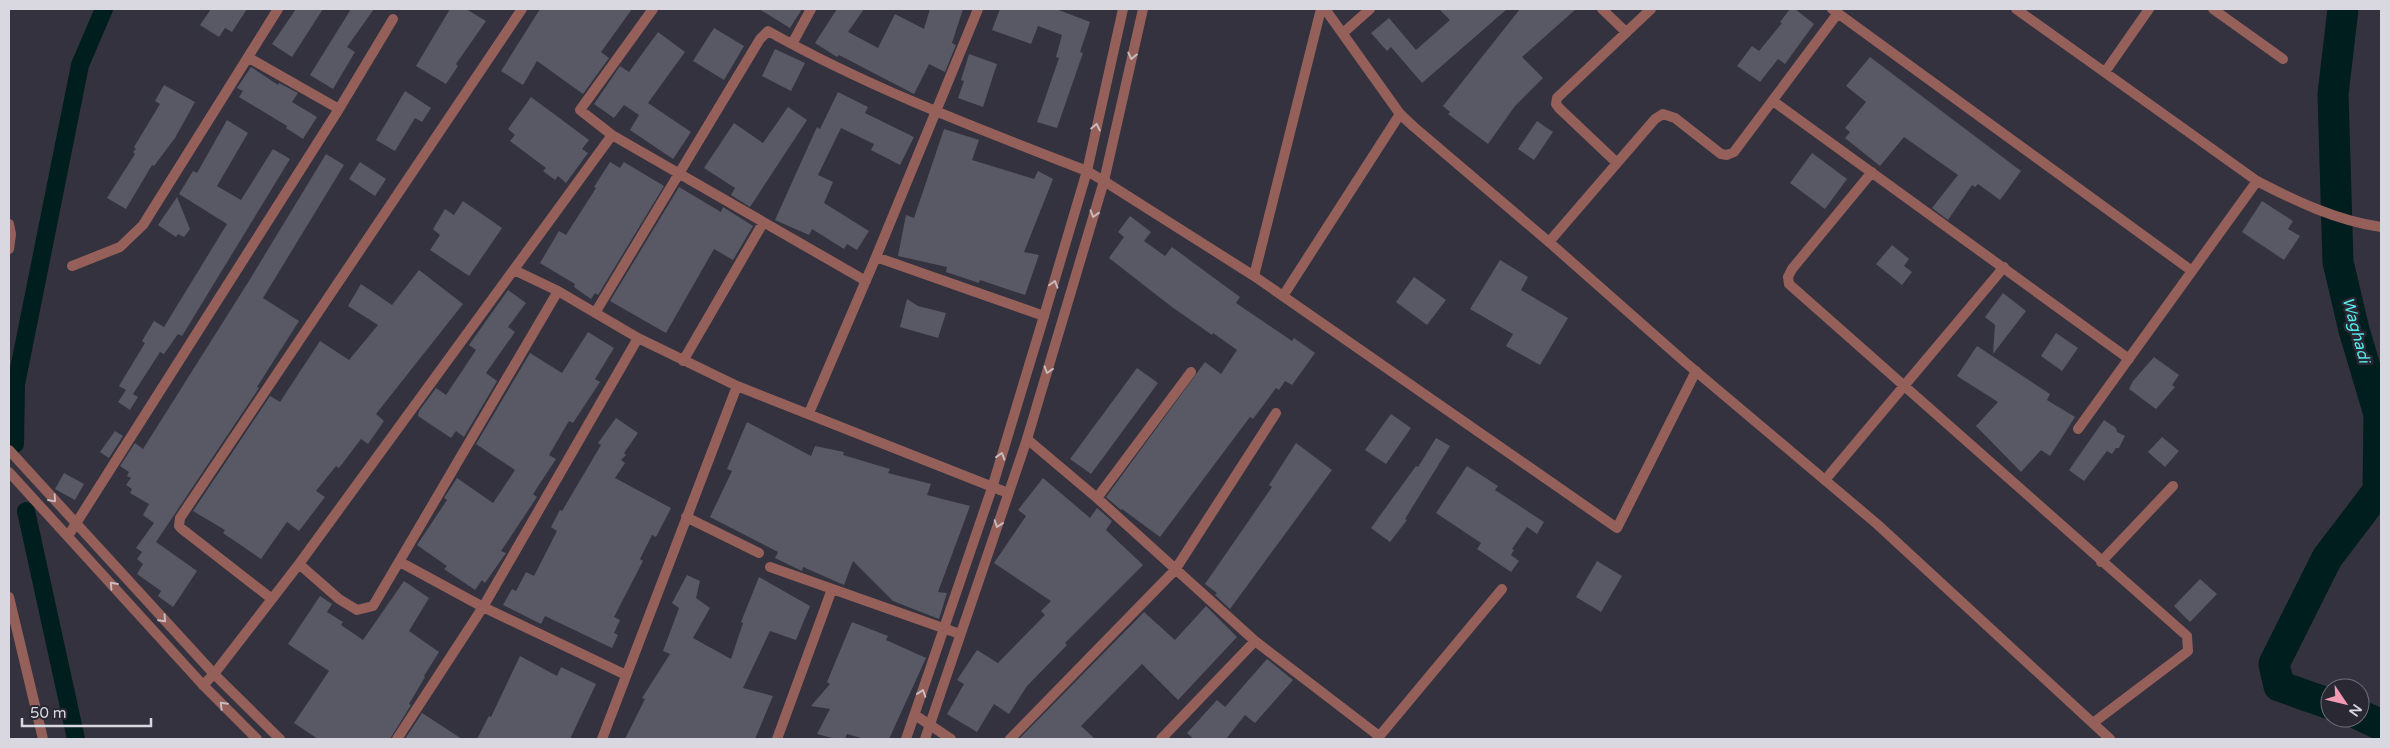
<svg xmlns="http://www.w3.org/2000/svg" width="2390" height="748" font-family="'Varela Round',sans-serif">
  <style>
    .lines { fill: none; stroke-linecap: round; stroke-linejoin: round }
    .canal { stroke: #001e1e; stroke-width: 18 }
    .river { stroke: #001e1e; stroke-width: 31 }
    .building { fill: #595865 }
    .minor { stroke: #95605a; stroke-width: 10 }
    .tertiary { stroke: #95605a; stroke-width: 10 }
    .oneway { stroke: #c8babe }
    .labels { text-anchor: middle; dominant-baseline: central; stroke-width: 5; stroke-linejoin: round; paint-order: stroke }
    .water-label { font-size: 16px; font-style: italic; fill: #54edef; stroke: #292833 }
  </style>
  <rect width="100%" height="100%" fill="#33323e"/>
  <g class="lines">
    <path class="canal" d="M15 444 16 384 80 65 104 9
      M26 511 76 739"/>
    <path class="river" d="M2330 704 2279 686 2274 664 2327 558 2378 491 2379 414 2354 330 2338 262 2333 94 2343 9
      M2360 715 2381 725"/>
  </g>
  <path class="building" d="M211 9H247L232 32 225 28 219 37 200 25Z
    M296 9H323L292 57 272 44Z
    M351 9H374L347 47 355 52 333 89 310 75Z
    M450 9H466L486 21 456 64 458 66 446 84 416 66Z
    M540 9H632L601 52 609 58 583 94 537 61 523 85 501 71Z
    M759 9H802L790 28Z
    M837 9H864L848 32 878 48 895 14 924 29 930 9H963L952 43 956 45 945 72 929 64 914 94 839 55 837 57 815 43Z
    M1000 9H1056L1090 22 1080 52 1083 53 1057 128 1037 122 1059 58 1056 57 1062 35 1038 26 1031 44 992 30Z
    M1439 9H1507L1422 83 1391 47 1387 51 1371 33 1389 18 1416 50 1450 20Z
    M1520 9H1576L1522 57 1543 78 1515 106 1488 144 1448 114 1450 112 1443 106Z
    M1790 9H1795L1814 24 1785 64 1778 59 1760 82 1737 66 1752 46 1759 51 1782 23 1780 22Z
    M714 28 744 46 724 80 693 61Z
    M658 32 685 52 648 103 691 132 673 159 630 130 639 115 624 105 614 118 594 104 620 66 629 72Z
    M775 49 805 63 791 91 762 76Z
    M969 54 997 64 983 107 958 98 964 81 961 80Z
    M1870 57 2021 171 2000 200 1978 184 1975 187 1972 185 1948 220 1932 208 1958 175 1904 137 1880 166 1845 138 1850 132 1845 128 1866 102 1846 86Z
    M251 67 278 85 279 83 298 93 292 102 317 117 303 139 286 128 287 126 239 97 243 91 237 88Z
    M164 85 195 102 175 138 154 166 152 165 126 209 107 198 135 154 133 152 136 149 134 147 160 104 155 101Z
    M405 91 431 108 422 122 415 118 395 151 376 140Z
    M838 92 868 107 865 113 914 137 900 165 871 150 874 144 841 128 818 175 833 182 824 203 869 231 857 250 847 244 844 249 812 229 809 235 775 220 817 127 820 129Z
    M531 97 589 140 582 149 588 153 566 183 558 176 555 180 543 171 546 168 510 141 515 135 508 129Z
    M788 107 807 120 750 207 731 195 735 188 704 168 734 123 763 143Z
    M227 120 248 133 217 186 241 200 273 149 290 159 182 336 178 334 164 354 160 352 133 394 138 397 130 410 118 402 126 390 119 386 145 343 142 341 154 321 164 327 227 224 179 194 193 171 197 173Z
    M1537 121 1553 132 1534 160 1518 149Z
    M944 129 979 140 972 160 1034 179 1038 171 1053 179 1024 252 1039 255 1025 295 980 280 979 283 946 272 947 267 898 256 906 215 914 218Z
    M1812 153 1847 179 1825 209 1790 183Z
    M326 154 344 165 263 298 299 321 257 387 259 388 156 542 197 571 173 607 158 596 161 591 137 574 143 564 137 559 142 552 136 548 154 523 143 515 149 504 130 493 132 489 126 485 131 478 127 476 129 472 120 466 135 443 143 449 247 284Z
    M360 162 386 179 375 196 349 179Z
    M610 162 620 168 624 162 664 186 598 295 595 293 591 299 574 287 575 284 540 263 559 231 566 235 596 188 594 187Z
    M679 187 721 212 723 207 753 226 733 260 714 249 666 333 610 301Z
    M177 197 190 229 184 237 178 234 176 237 158 225Z
    M463 201 502 228 469 276 430 250 440 235 433 229 445 209 454 215Z
    M2262 201 2293 221 2288 229 2300 236 2284 260 2242 232Z
    M1130 216 1151 232 1144 241 1165 256 1172 247 1240 297 1236 303 1292 341 1294 338 1315 353 1292 385 1285 381 1279 390 1276 388 1253 419 1250 417 1160 537 1122 509 1121 510 1106 497 1205 362 1221 374 1237 350 1213 333 1212 335 1172 307 1109 258 1124 237 1118 232Z
    M1892 245 1909 259 1904 266 1912 272 1902 285 1876 264Z
    M1500 260 1528 277 1521 290 1568 318 1540 365 1506 346 1513 334 1470 309Z
    M419 270 463 304 376 414 384 421 368 444 361 439 339 468 336 466 316 491 325 497 299 531 287 522 261 559 223 533 225 530 193 511 270 396 280 402 320 341 349 360 378 325 348 306 361 284 392 305Z
    M1414 277 1446 300 1427 325 1396 302Z
    M508 290 526 303 508 327 515 332 486 373 497 381 464 437 456 431 451 438 418 416 419 411 436 388 446 395 476 350 469 345Z
    M2003 293 2026 311 1993 354 1995 325 1985 317Z
    M907 299 918 306 946 313 938 338 900 327Z
    M588 332 614 348 595 379 600 382 573 423 569 421 549 455 556 459 533 494 537 497 501 551 506 553 485 583 482 580 475 590 444 569 447 566 417 545 447 500 444 498 457 478 493 503 515 470 476 444 530 353 562 373Z
    M2056 333 2078 348 2062 371 2041 356Z
    M1977 346 2050 394 2047 400 2075 417 2050 456 2041 450 2021 472 1976 426 1998 402 1957 376Z
    M2154 357 2179 375 2172 385 2175 387 2156 409 2129 389 2133 381Z
    M1137 368 1158 383 1091 474 1070 459Z
    M1391 414 1411 428 1386 464 1365 450Z
    M616 418 638 433 624 453 626 455 621 460 625 463 615 478 671 508 656 537 652 535 640 559 643 561 614 617 620 620 614 633 618 635 612 648 545 616 541 624 503 605 512 589 516 591 526 572 534 576 557 531 551 527 560 510 562 511 601 445 598 443Z
    M2104 420 2116 428 2117 432 2125 436 2119 448H2116L2112 454 2107 451 2084 481 2069 470Z
    M747 422 811 456 815 446 844 452 843 455 890 469 888 473 931 484 927 495 970 506 938 592 947 593 939 619 893 601 853 561 844 585 803 567 802 571 775 558 778 552 710 517 732 471 727 469Z
    M115 431 123 436 109 458 100 452Z
    M2162 437 2179 451 2165 467 2148 452Z
    M1436 438 1450 446 1405 519 1407 520 1390 542 1371 528 1416 466 1418 467Z
    M1296 443 1332 470 1230 609 1215 595 1217 593 1205 584 1272 487 1269 485Z
    M1467 466 1498 486 1495 490 1544 522 1537 534 1527 527 1512 549 1514 550 1511 555 1519 561 1511 572 1477 549 1481 543 1436 513Z
    M64 473 84 484 75 500 55 489Z
    M1043 478 1090 518 1097 508 1112 521 1106 530 1143 565 1065 643 1067 645 1027 686 1009 714 994 704 977 732 947 714 964 684 957 680 977 650 998 663 1045 615 1041 611 1051 601 994 563 1026 516 1018 510Z
    M1597 561 1622 576 1601 612 1576 597Z
    M687 575 700 581 696 598 710 608 693 638 731 659 743 623 741 622 759 577 810 606 796 640 770 631 743 688 773 696 755 739H625L645 699 642 698 670 654 663 651 679 608 672 603Z
    M2200 579 2217 594 2190 622 2174 606Z
    M404 581 429 598 409 631 439 652 424 676 425 677 409 704 411 705 390 739H318L294 723 329 671 288 644 320 596 332 604 327 612 343 622 341 625 363 640Z
    M1206 606 1237 637 1178 700 1142 664 1081 726 1095 739H1019L1144 612 1175 640Z
    M852 622 888 636 886 640 926 658 889 739H865L847 734 845 739H836L817 734 830 709 811 706 830 684 827 682Z
    M520 656 557 676 561 667 596 684 570 739H477L489 716 491 717Z
    M1267 659 1293 680 1255 723 1245 715 1226 739H1194L1187 733 1217 700 1225 707Z
    M422 713 462 739H405Z"/>
  <g class="lines">
    <path class="minor" d="M653 9 580 110 612 135 866 281
      M1602 9 1626 32
      M1832 9 2192 271
      M2016 9 2257 181 2078 429
      M2213 9 2283 59
      M1343 33 1370 9
      M792 44 811 9
      M249 58 339 109
      M2105 72 2149 9
      M1773 101 2129 359
      M1617 163 1559 108 1556 104 1557 98 1651 9
      M1872 172 1792 269 1788 277 1789 284 2187 636 2188 651 2093 723
      M2257 181C2295 201 2338 221 2381 227
      M9 224 11 234 9 249
      M1549 242 1655 119 1663 114 1675 118 1721 154 1727 155 1734 152 1838 13
      M876 257 1044 316
      M72 266 120 247 143 225 278 9
      M514 270 558 291 638 338 737 386
      M1254 276 1321 9
      M1283 296 1400 114
      M595 313 760 39 768 31C869 88 979 129 1087 171L1104 181 1254 276 1617 528 1696 371
      M683 361 763 223
      M809 413 876 257 978 9
      M1027 439 1097 498 1255 641 1379 736
      M1825 480 2004 267
      M1097 498 1191 372
      M686 517 759 553
      M68 536 339 109 393 19
      M400 562 483 607 626 675
      M2101 562 2173 486
      M299 564 339 599 357 610 373 606 558 291
      M770 567 960 634
      M9 597 43 739
      M272 599 182 529 179 526 180 518 522 9
      M203 685 214 674 299 564 612 135
      M915 715 951 739
      M397 739 483 607 638 338
      M602 739 737 386 1008 493
      M777 739 832 589
      M1010 739 1175 570 1276 413
      M1161 739 1255 641
      M1377 739 1502 589"/>
    <path class="tertiary" d="M1325 9 1400 114 1414 127 1549 242 1686 363 1877 524 2110 739
      M9 450 214 674 280 739
      M9 472 203 685 257 739
      M906 739 992 488 1044 316 1087 171 1123 9
      M925 739 1027 439 1104 181 1143 9"/>
  </g>
  <defs><path id="oneway-chevron" d="M-2-3.5L2.5 0L-2 3.5" fill="none" stroke-width="1.6" stroke-linecap="round" stroke-linejoin="round" transform="scale(1.25)"/></defs>
  <g class="oneway">
    <use href="#oneway-chevron" transform="translate(1132 56) rotate(103)"/>
    <use href="#oneway-chevron" transform="translate(1096 127) rotate(-78)"/>
    <use href="#oneway-chevron" transform="translate(1094 214) rotate(107)"/>
    <use href="#oneway-chevron" transform="translate(1054 284) rotate(-74)"/>
    <use href="#oneway-chevron" transform="translate(1048 370) rotate(107)"/>
    <use href="#oneway-chevron" transform="translate(1001 456) rotate(-73)"/>
    <use href="#oneway-chevron" transform="translate(53 499) rotate(49)"/>
    <use href="#oneway-chevron" transform="translate(998 524) rotate(109)"/>
    <use href="#oneway-chevron" transform="translate(113 585) rotate(-132)"/>
    <use href="#oneway-chevron" transform="translate(163 619) rotate(47)"/>
    <use href="#oneway-chevron" transform="translate(922 693) rotate(-71)"/>
    <use href="#oneway-chevron" transform="translate(223 705) rotate(-135)"/>
  </g>
  <g class="labels">
    <g class="water-label">
      <text transform="translate(2356 330) rotate(75)">Waghadi</text>
    </g>
  </g>
  <rect width="2390" height="748" fill="none" stroke="#d9d8e0" stroke-width="20"/>
  <g transform="translate(2345 703) rotate(125)"><circle r="24" fill="#292833" stroke="#6f6e78"/>
  <path d="M0-4L9 19L0 12L-9 19Z" fill="#f19ab3"/>
  <text y="-8" font-size="14" font-weight="bold" text-anchor="middle" fill="#d9d8e0">N</text>
  </g>
  <path d="M22 718v8h129v-8" fill="none" stroke="#d9d8e0" stroke-width="2.5"/>
  <text x="30" y="718" font-size="15" fill="#d9d8e0" stroke="#292833" stroke-width="4" paint-order="stroke">50 m</text>
</svg>
